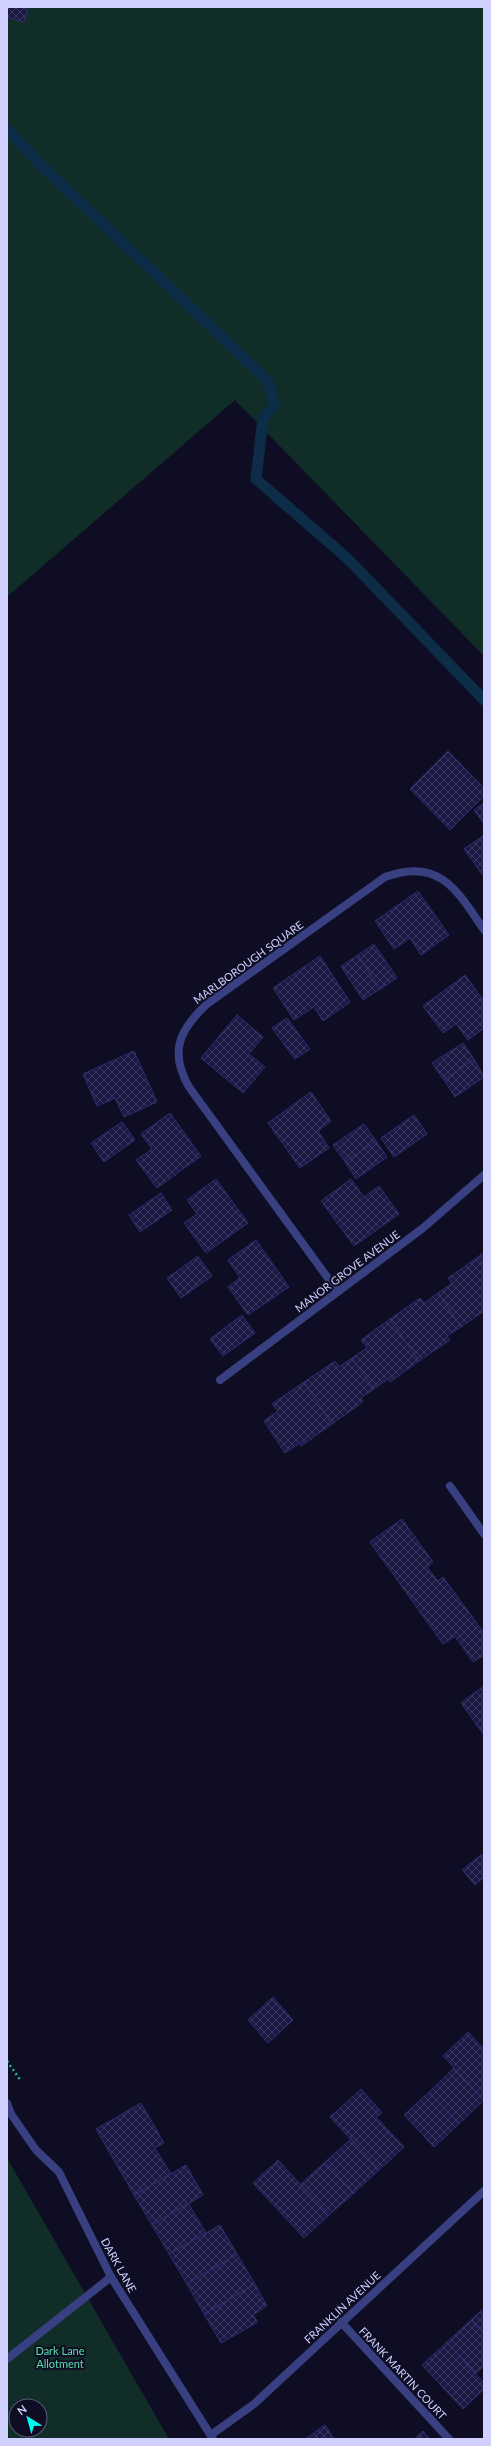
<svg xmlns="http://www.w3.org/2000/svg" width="491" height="2446" font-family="Lato,sans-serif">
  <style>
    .green { fill: #102d27; fill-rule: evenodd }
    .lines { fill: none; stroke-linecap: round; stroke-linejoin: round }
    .stream { stroke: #0c2c48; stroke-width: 11 }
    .building { fill: url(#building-cross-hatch); stroke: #2e2b70 }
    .path { stroke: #2cb699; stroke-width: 2.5; stroke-dasharray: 2 3; stroke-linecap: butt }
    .service { stroke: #384082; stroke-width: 8 }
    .minor { stroke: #384082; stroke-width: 8 }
    .labels { text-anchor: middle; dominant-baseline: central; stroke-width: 4; stroke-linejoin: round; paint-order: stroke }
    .street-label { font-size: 11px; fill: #cfd0ff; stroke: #0e0d23 }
    .park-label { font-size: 11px; fill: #59e1ab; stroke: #0e0d23 }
  </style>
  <defs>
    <pattern id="building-cross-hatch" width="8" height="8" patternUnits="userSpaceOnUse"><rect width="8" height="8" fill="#1b1944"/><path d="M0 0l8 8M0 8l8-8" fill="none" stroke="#3b3960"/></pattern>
  </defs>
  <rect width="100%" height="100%" fill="#0e0d23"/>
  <path class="green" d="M7 7H484V656L235 400 7 597Z
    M7 2158 169 2439H7ZM16 2406H40V2430H16Z"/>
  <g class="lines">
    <path class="stream" d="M7 129 41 165 268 381 275 405 263 418 256 479 348 559 484 700"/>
  </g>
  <path class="building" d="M7 7H28L24 22 7 17Z
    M448 751 484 788V796L450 830 410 789Z
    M484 803V824L474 810Z
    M484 835V877L464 849Z
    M418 891 449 935 421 955 410 938 394 949 375 921Z
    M374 944 397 978 380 989 358 955Z
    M358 955 380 989 363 1000 341 966Z
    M320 956 350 1002 323 1021 314 1007 294 1020 273 988Z
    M465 975 484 1001V1028L468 1040 456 1024 443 1033 423 1006Z
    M237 1015 263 1037 249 1054 265 1067 243 1093 201 1058Z
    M287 1018 310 1049 295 1059 272 1028Z
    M463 1043 474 1059 444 1080 432 1063Z
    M134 1051 157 1102 124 1117 115 1098 97 1106 83 1074Z
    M474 1059 484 1077 455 1097 444 1080Z
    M311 1092 331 1121 318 1131 329 1148 300 1168 268 1123Z
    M170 1113 201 1156 157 1188 136 1160 152 1149 141 1134Z
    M414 1115 427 1134 394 1157 381 1138Z
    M122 1122 135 1140 104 1162 91 1143Z
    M364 1124 376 1141 345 1162 333 1145Z
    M376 1141 387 1157 356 1179 345 1162Z
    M216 1179 248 1223 206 1253 184 1223 197 1214 187 1200Z
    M351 1179 364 1197 379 1186 399 1214 354 1246 321 1201Z
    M161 1193 172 1210 140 1232 129 1215Z
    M256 1240 289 1287 248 1315 228 1287 240 1278 228 1260Z
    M484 1252V1266L478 1257Z
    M198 1256 212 1276 181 1298 167 1278Z
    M478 1257 484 1266V1311L461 1327 438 1293 452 1283 448 1278Z
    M438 1293 461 1327 447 1336 450 1340 419 1361 390 1319 420 1298 424 1303Z
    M242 1315 255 1333 223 1356 210 1339Z
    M390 1319 419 1361 390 1382 388 1379 374 1389 352 1358 367 1348 361 1340Z
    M352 1358 374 1389 361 1398 363 1402 332 1424 304 1382 335 1361 339 1367Z
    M304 1382 332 1424 301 1446 300 1443 285 1453 264 1421 278 1411 272 1404Z
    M402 1519 433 1562 427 1567 438 1581 443 1577 484 1633V1655L473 1662 455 1636 443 1644 370 1542Z
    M484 1686V1735L461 1703Z
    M482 1854 484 1857V1877L475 1885 462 1870Z
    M273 1997 293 2020 268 2043 248 2020Z
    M468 2032 484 2049V2100L443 2056Z
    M454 2068 484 2100 459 2124 429 2092Z
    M361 2089 382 2113 376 2117 404 2147 379 2170 330 2117Z
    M429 2092 459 2124 434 2147 404 2115Z
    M141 2103 164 2143 155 2148 171 2174 134 2195 96 2129Z
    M351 2139 379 2170 354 2193 325 2162Z
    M278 2160 329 2215 304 2238 253 2183Z
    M325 2162 354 2193 329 2215 300 2185Z
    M186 2165 203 2195 152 2225 134 2195Z
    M188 2203 206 2233 169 2254 152 2225Z
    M220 2225 237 2254 187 2284 169 2254Z
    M237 2254 255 2284 204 2314 187 2284Z
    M255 2284 267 2306 253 2315 258 2322 221 2343 204 2314Z
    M484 2308V2334L471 2320Z
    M471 2320 484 2334V2366L475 2374 447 2342Z
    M447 2342 484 2383V2389L463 2409 422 2365Z
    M325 2425 334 2439H305Z
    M423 2431 430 2439H414Z"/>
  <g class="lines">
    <path class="path" d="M7 2061 21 2081"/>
    <path class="service" d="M341 2322 449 2439
      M7 2359 111 2277"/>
    <path class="minor" d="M338 1292 189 1087C169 1052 179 1030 207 1004L385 877C439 857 457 890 484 930
      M220 1380 423 1228 484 1175
      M450 1486 484 1534
      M7 2103 11 2114 36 2150 59 2172 111 2277 213 2439
      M211 2435 254 2404 484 2191"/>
  </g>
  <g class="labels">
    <g class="street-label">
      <text transform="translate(248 962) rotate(-36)">MARLBOROUGH SQUARE</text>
      <text transform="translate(347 1271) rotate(-37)">MANOR GROVE AVENUE</text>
      <text transform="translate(119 2265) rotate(61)">DARK LANE</text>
      <text transform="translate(342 2307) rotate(-43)">FRANKLIN AVENUE</text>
      <text transform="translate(403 2373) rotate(47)">FRANK MARTIN COURT</text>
    </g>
    <g class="park-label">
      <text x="60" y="2350">Dark Lane<tspan x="60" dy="13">Allotment</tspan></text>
    </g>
  </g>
  <rect width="491" height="2446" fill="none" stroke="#cfd0ff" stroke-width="16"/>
  <g transform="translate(28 2418) rotate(323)"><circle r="19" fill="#0e0d23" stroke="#5b5b7b"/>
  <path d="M0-3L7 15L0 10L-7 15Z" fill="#00faee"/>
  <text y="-6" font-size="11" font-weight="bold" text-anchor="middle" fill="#cfd0ff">N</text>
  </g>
</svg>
